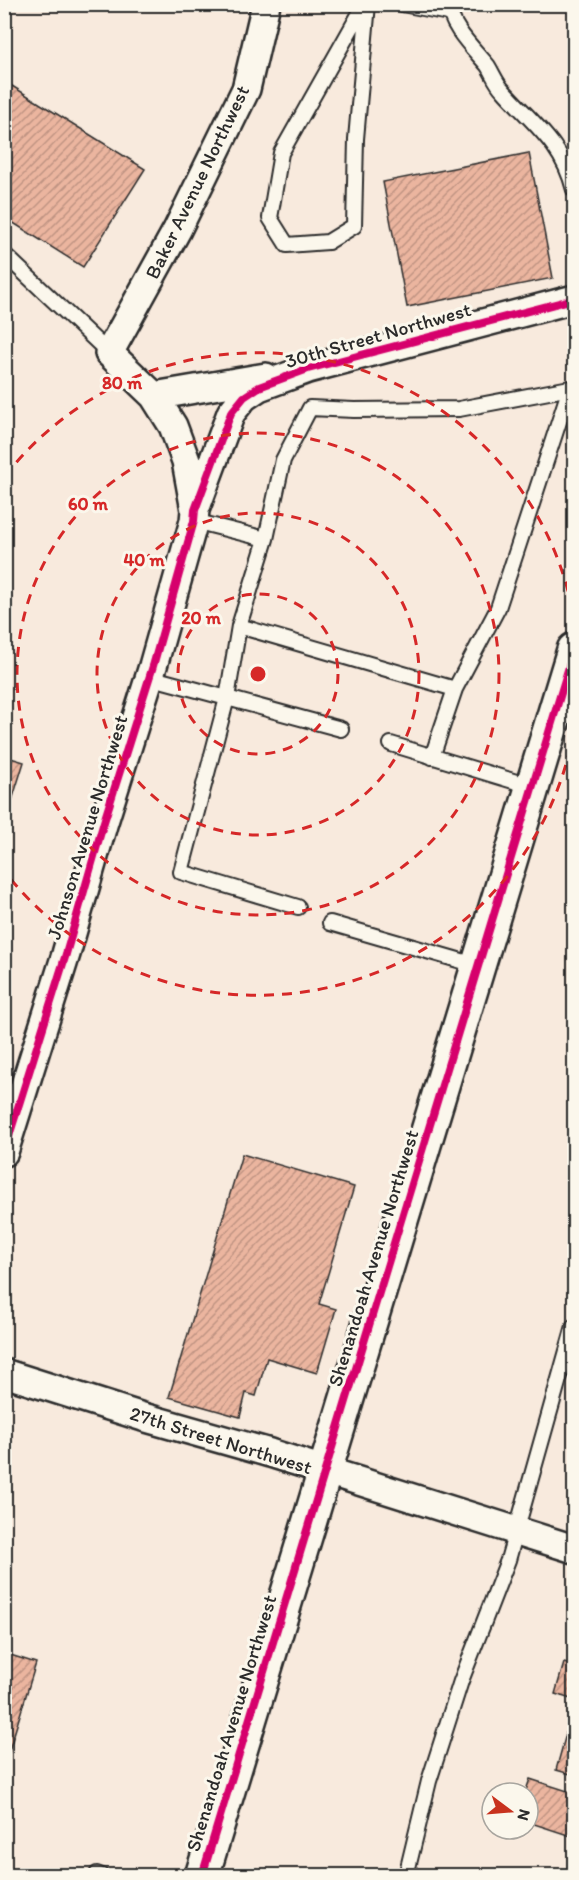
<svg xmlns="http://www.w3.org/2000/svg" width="579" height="1880" font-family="Itim,sans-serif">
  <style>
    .building { fill: url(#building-hatch); stroke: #2b2b2b; stroke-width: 1.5 }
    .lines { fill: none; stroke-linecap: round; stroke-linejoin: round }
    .lane-casing { stroke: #2b2b2b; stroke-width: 18 }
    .street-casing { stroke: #2b2b2b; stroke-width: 32 }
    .secondary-casing { stroke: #2b2b2b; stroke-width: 38 }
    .lane { stroke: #fbf7ec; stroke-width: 14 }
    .street { stroke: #fbf7ec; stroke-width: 27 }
    .secondary { stroke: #fbf7ec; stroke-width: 33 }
    .cycleway-casing { stroke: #fbf7ec; stroke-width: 11 }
    .cycleway { stroke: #d6006c; stroke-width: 8 }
    .ring { fill: none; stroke: #d62828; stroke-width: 3; stroke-dasharray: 10 8 }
    .labels { text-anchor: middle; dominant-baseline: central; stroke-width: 6; stroke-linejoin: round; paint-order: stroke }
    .street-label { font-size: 20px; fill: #2b2b2b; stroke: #fbf7ec }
    .centre { fill: #d62828; stroke: #fbf7ec; stroke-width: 3 }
    .ring-label { font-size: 18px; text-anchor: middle; font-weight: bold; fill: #d62828; stroke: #fbf7ec; stroke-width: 6; stroke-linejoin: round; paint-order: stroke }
  </style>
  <defs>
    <pattern id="building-hatch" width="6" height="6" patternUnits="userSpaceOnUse" patternTransform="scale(1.5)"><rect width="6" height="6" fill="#ebb59f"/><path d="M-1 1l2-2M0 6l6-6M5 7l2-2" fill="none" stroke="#bf9382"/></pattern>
  </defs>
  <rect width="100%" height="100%" fill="#f8eadd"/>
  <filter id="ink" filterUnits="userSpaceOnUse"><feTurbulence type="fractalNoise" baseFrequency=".0167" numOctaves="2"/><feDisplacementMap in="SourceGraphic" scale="12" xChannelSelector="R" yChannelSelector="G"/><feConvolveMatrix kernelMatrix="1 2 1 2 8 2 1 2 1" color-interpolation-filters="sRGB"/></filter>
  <g filter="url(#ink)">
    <path class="building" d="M4 81 145 169 83 267 4 217Z
      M529 153 553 278 407 307 383 182Z
      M4 756 24 762 4 826Z
      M242 1154 354 1187 319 1304 336 1309 317 1373 267 1358 256 1396 246 1393 240 1417 169 1397Z
      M4 1653 36 1663 4 1767Z
      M564 1663 574 1666V1700L555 1694Z
      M569 1723 574 1724V1775L556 1770Z
      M530 1779 574 1793V1837L528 1822V1793H525Z"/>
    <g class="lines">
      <defs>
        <path id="lane" d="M365 4 281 153 270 218 287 245 328 242 354 226 356 139 368 4
          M402 4 449 13
          M449 4C449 26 475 50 488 66 493 74 496 83 503 90 532 123 563 144 574 190
          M4 254 109 353
          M194 521 266 539
          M239 626 266 539 283 460 310 408 354 410 459 409 570 388 498 608 455 689 239 626 227 698 341 729
          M149 677 227 698 181 872 298 907
          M391 744 533 787
          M432 757 455 689
          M330 923 479 966
          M97 1874 102 1876
          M406 1876 429 1781 461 1681 508 1560 574 1326"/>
        <path id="street" d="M154 396 266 377
          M195 510 186 461 173 426 154 396 109 353 177 230 246 89 266 4
          M4 1152 66 954 103 825 153 666 194 521 195 510 231 413 244 397 259 387 308 369 574 299
          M4 1373 143 1417 270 1453 574 1549"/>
        <path id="secondary" d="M202 1876 574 650"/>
      </defs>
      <use href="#lane" class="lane-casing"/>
      <use href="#street" class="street-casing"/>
      <use href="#secondary" class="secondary-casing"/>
      <use href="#lane" class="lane"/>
      <use href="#street" class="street"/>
      <use href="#secondary" class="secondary"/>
      <defs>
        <path id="cycleway" d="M4 1152 66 954 103 825 153 666 194 521 195 510 231 413 244 397 259 387 308 369 574 299
          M202 1876 574 650"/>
      </defs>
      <use href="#cycleway" class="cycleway-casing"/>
      <use href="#cycleway" class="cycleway"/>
    </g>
  </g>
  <g class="ring">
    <circle cx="258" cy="674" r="80"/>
    <circle cx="258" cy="674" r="161"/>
    <circle cx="258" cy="674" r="241"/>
    <path d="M574 730A321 321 0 0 1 5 872M5 476A321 321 0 0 1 574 618"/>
  </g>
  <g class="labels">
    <g class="street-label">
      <text transform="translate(197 182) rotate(-64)">Baker Avenue Northwest</text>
      <text transform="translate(378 335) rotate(-16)">30th Street Northwest</text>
      <text transform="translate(87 827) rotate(-73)">Johnson Avenue Northwest</text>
      <text transform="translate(373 1258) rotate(-73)">Shenandoah Avenue Northwest</text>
      <text transform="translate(221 1440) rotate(17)">27th Street Northwest</text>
      <text transform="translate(231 1723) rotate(-73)">Shenandoah Avenue Northwest</text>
    </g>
  </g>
  <circle cx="258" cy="674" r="9" class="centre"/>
  <g class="ring-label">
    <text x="122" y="389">80 m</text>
    <text x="88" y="510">60 m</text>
    <text x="144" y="566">40 m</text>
    <text x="201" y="624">20 m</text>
  </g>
  <rect width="579" height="1880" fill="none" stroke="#fbf7ec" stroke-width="24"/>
  <rect x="12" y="12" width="555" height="1856" fill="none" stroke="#2b2b2b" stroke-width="2" filter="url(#ink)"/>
  <g transform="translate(510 1811) rotate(106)"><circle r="28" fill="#fbf7ec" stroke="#a8a59f" stroke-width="1.5"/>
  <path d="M0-4.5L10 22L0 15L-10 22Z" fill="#c8321e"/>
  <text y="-9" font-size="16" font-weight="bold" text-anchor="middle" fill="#2b2b2b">N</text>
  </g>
</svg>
